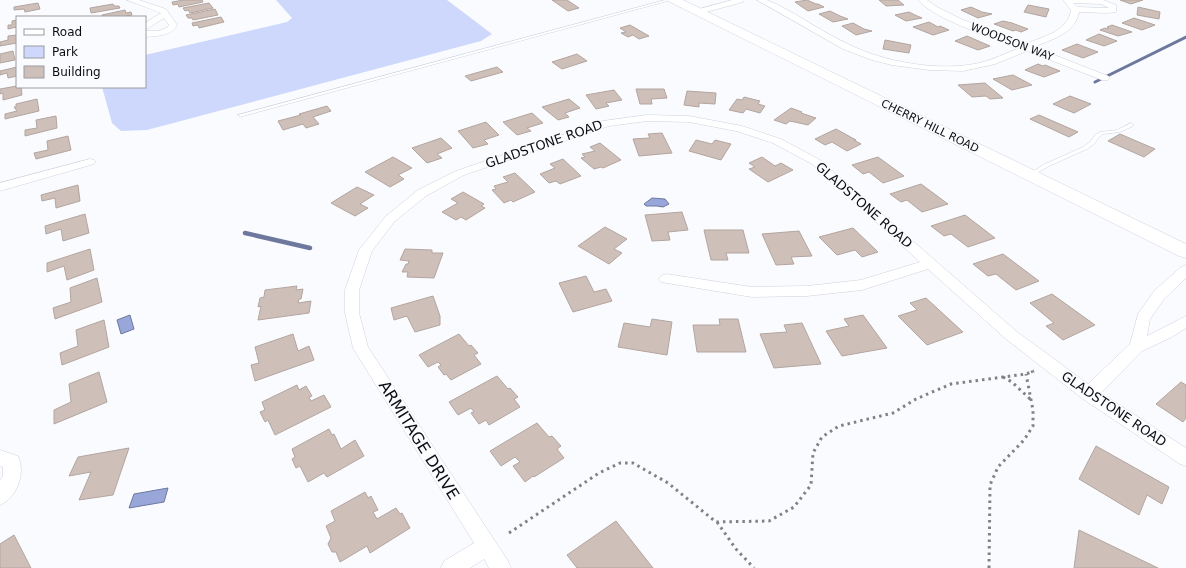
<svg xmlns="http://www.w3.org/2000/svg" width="1186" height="568" font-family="'DejaVu Sans',sans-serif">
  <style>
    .green { fill: #ced8fc }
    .water { fill: #98a6da; stroke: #6e789e }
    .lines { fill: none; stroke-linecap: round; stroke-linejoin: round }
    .stream-far1 { stroke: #6e789e; stroke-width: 3 }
    .stream { stroke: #6e789e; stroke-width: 4.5 }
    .building { fill: #cec0b9; stroke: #b3a59f }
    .lane-casing { stroke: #ced2df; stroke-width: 1 }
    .street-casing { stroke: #ced2df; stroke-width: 1 }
    .secondary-casing { stroke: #ced2df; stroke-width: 1 }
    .path-far1 { stroke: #808185; stroke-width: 2.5; stroke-dasharray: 2 3; stroke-linecap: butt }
    .path { stroke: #808185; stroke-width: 3; stroke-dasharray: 2.5 4; stroke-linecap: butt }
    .lane { fill: #fff; fill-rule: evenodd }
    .street { fill: #fff; fill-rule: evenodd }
    .secondary { fill: #fff; fill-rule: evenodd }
    .labels { text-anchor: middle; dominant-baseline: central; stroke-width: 3; stroke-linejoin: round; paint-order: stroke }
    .far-street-label { font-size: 11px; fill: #0d0e13; stroke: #fafbfe }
    .street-label { font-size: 13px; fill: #0d0e13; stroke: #fafbfe }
    .near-street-label { font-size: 16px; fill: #0d0e13; stroke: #fafbfe }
  </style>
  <rect width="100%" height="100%" fill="#fafbfe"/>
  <path class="green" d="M276 0H447L492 34 481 41 147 130 121 131 112 123 102 87H145V55L287 22 292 18Z"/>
  <path class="water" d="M652 198 665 199 669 204 663 207 657 206H646L644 204Z
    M130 315 134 329 121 334 117 320Z
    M168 488 164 502 129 508 134 494Z"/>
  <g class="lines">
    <path class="stream-far1" d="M1095 82 1186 37"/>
    <path class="stream" d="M245 233 310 248"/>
  </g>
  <path class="building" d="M184 0H202L203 2 179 7 178 4 173 5 172 2Z
    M552 0H567L579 8 568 11Z
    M807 0 816 4H818L824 7 808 11 795 2Z
    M879 0H898L904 5 886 6Z
    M1120 0H1143L1131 4Z
    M38 3 40 9 25 12 24 9 14 10V7Z
    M209 3 213 8 190 13 188 10 185 11 183 8Z
    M113 4 114 6H119L120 8 91 13 90 8Z
    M1028 5 1049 9 1046 17 1024 12Z
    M971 7 982 12 992 14 978 18 961 10Z
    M1138 7 1160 12 1159 19 1137 15Z
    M215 9 218 15 193 20 192 18H188L186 15Z
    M125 10 126 13 131 12 132 15 121 17H102V15Z
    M830 11 840 16 848 19 833 22 819 14Z
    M909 12 915 15 922 18 906 21 895 15Z
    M221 17 224 22 199 28 198 25 193 26 192 23Z
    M1134 18 1155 25 1142 30 1122 23Z
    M17 20V27L8 29V25H12V21Z
    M1003 21 1012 23 1028 29 1021 32 1016 30 1013 31 994 24Z
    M929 22 938 27 940 26 949 30 933 35 913 27Z
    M853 23 864 29 872 31 856 35 842 26Z
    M630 25 649 36 639 39 633 35 628 37 621 33 626 32 620 28Z
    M1112 25 1132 32 1118 36 1100 30 1105 28 1108 29 1109 28 1107 27Z
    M1099 34 1117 41 1104 46 1086 40Z
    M17 35V43L0 46V42L8 40V36Z
    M967 36 990 46 978 50 955 41Z
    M885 40 911 45 909 53 883 49Z
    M1077 44 1098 52 1083 58 1062 50Z
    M13 51 15 60 0 63V54Z
    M577 54 587 61 562 69 552 62Z
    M1038 64 1043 66 1045 65 1060 71 1044 77 1025 70Z
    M17 67V76L8 78 7 73 0 75V71Z
    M497 67 503 72 471 81 465 76Z
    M1013 75 1032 85 1012 90 993 79Z
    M985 83 1003 98 990 99 986 96 972 97 958 85Z
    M17 86V87H21L22 95 3 100V93L0 94V89Z
    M636 89H664L667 98 651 99 652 104H640Z
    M614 90 622 100 606 103 609 106 596 109 586 95Z
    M687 91 716 93 715 104 699 103V107L684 105Z
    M1070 96 1091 104 1074 113 1053 104Z
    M744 97 760 101 758 104 765 106 760 113 746 109 743 113 729 110 737 99 742 100Z
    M37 99 39 111 5 119V114L17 111 14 107H16V104Z
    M569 99 580 108 565 113 569 117 558 120 542 107Z
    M327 106 331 111 313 117 319 124 306 128 303 124 283 130 278 121 301 115 299 114Z
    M791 108 802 112 801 113 816 118 808 125 790 121 786 124 774 120Z
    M532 113 543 123 527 128 531 131 517 135 503 122Z
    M1039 115 1078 132 1069 137 1030 119Z
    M56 116 57 128 25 136V130L37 128 36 120Z
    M486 122 499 135 484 140 488 144 473 148 458 131Z
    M836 129 856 140H854L861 144 847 151 832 142 825 145 815 139Z
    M662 133 672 153 639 156 633 139 650 138 648 134Z
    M1120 134 1155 149 1144 157 1108 141Z
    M68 136 71 150 36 159 34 153 48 150 47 141Z
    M441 138 452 148 437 154 442 158 427 163 412 148Z
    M696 140 712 144 715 140 731 144 721 160 689 151Z
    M600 143 621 160 603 168 601 167 594 169 581 158 585 157 582 154 595 151 590 147Z
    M393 157 412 168 398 175 404 179 390 187 365 172Z
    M762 157 775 166 781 163 793 170 768 182 749 169 755 167 749 163Z
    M878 157 904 176 883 183 869 172 863 174 852 165Z
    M563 159 581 176 560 184 556 181 549 183 540 174 555 168 550 164Z
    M515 173 535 192 513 202 511 200 504 203 492 190 496 189 494 186 508 182 503 177Z
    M921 184 948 204 922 212 907 200 901 202 890 194Z
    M78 185 80 201 56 208 55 198 42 201 41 195Z
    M357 187 374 195 360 204 368 208 355 216 331 203Z
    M463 192 484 204 481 206 485 208 466 220 461 217 456 220 442 212 458 203 451 199Z
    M682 212 688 230 668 232 670 240 652 241 645 215Z
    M85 214 89 233 63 241 61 229 46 234 45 226Z
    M965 215 995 238 968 247 951 234 944 236 931 226Z
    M605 227 627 239 614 249 622 253 609 264 578 246Z
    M853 228 878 252 862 257 855 250 837 255 819 237Z
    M704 230H743L749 253H726L728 260H711Z
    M799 231 812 256 791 257 794 264 776 265 762 234Z
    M90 249 94 270 67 280 64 266 47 272V263Z
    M405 249 432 250V253H443L434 278 407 277 408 272H402L406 264H408L409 261 400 260Z
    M1003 254 1039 281 1016 290 996 274 988 276 973 264Z
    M586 276 594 292 606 289 612 301 573 312 559 283Z
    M97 278 102 302 55 319 53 308 71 302 70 288Z
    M297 286 296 290 303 289 301 299H299L298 303 311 301 309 313 258 320 261 306 258 307 260 298 264 297 265 290Z
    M1052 294 1095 325 1063 340 1046 326 1054 323 1030 303Z
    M433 296 440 316V325L415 332 407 316 394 320 391 308Z
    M926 298 963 332 927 345 898 316 917 310 910 303Z
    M863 315 887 348 842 356 826 331 849 326 844 319Z
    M652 319 672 322 667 355 618 347 624 323 650 327Z
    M719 319H738L746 352H697L693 325H720Z
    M104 320 109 347 62 365 60 353 78 346 76 330Z
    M802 323 821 364 774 368 760 334 787 332 784 325Z
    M293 334 298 351 309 346 314 360 255 381 251 365 259 363 255 347Z
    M459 334 469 346 471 345 478 353 474 355 481 364 451 380 446 374 444 375 438 367 441 365 438 362 428 367 419 355Z
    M99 372 107 402 54 424V410L71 402 69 384Z
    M497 376 508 389 510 388 518 397 514 399 520 407 489 425 486 420 479 424 471 413 474 412 471 408 458 415 449 402Z
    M1181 382 1186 385V418L1183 422 1156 404Z
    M297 385 299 390 306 386 312 396 309 397 311 401 324 395 331 407 275 435 268 420 265 422 260 412 265 410 262 402Z
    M537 423 549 437 552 436 561 446 557 449 564 458 534 477 533 476 525 482 513 466 520 462 515 457 501 466 490 451Z
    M329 429 332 435 334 434 341 449 355 440 364 456 327 477 324 473 308 482 300 466 296 468 292 459 295 457 292 449Z
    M1096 446 1169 487 1162 504 1147 495 1139 515 1079 479Z
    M129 448 113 495 79 500 91 472 69 476 78 457Z
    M365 492 368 498 371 496 378 510 373 512 377 519 396 508 400 514 402 513 410 528 370 553 367 546 340 562 336 552H332L328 544 331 538 326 526 335 521 331 511Z
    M616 521 653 568H577L567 555Z
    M1079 530 1158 568H1074Z
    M14 535 31 568H0V544Z"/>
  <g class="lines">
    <defs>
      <path id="lane" d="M665 0H671L243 116 241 117 238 115Z
        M1131 123 1134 125 1133 126 1120 132 1103 134 1099 137 1094 144 1087 149 1049 166 1032 176H1028L1027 175 1045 164 1083 147 1090 142 1095 135 1100 132 1117 130Z"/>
      <path id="street" d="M127 0H139L166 9 177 25C172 36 156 36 145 37V31H159L168 27 169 25 164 18 145 30V23L161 13Z
        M732 0H744L743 2 699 14 695 12 696 10Z
        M757 0H767L778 5C802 17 824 33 848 44 883 62 940 72 979 63 993 60 1006 53 1019 48 992 37 937 21 918 0H927L937 7 961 19 1026 44C1044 36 1067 32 1071 10L1063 0H1103L1116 5V12L1107 13 1079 12C1075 34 1052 39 1034 47L1108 76 1110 78 1108 80H1102L1027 51 995 64 963 71 929 70 892 65 872 60 843 49ZM1073 3 1101 4 1109 8 1077 7Z
        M647 115 689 116 742 126 781 139 820 160 1016 331 1088 384 1130 344 1138 314 1154 291 1181 267 1186 265V278L1164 299 1150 319 1147 336 1186 316V328L1172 337 1142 351 1101 393 1186 448V466L1180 464 1083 399 1006 339 928 269 862 290 807 296 752 297 661 282 659 279 661 276 666 274 752 287 807 286 861 280 920 262 812 164 773 143 736 131 689 122 647 121 609 126 464 175 426 196 394 222 372 251 359 290V313L368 347 508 561 511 568H489L484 559 470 568H441L444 561 474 543 353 348 345 313V290L359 250 386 216 418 190 456 171 603 121Z
        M90 159 94 160 96 162 94 164 0 191V183Z
        M0 450 18 456C26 473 17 498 0 505V480L3 476V467L0 466Z"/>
      <path id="secondary" d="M668 0H683L1186 244V258L1179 256 670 2Z"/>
    </defs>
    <use href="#lane" class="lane-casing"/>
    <use href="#street" class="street-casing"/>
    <use href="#secondary" class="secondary-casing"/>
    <path class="path-far1" d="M1031 372 1034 371"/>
    <path class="path" d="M1003 377 1012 382 1030 399
      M717 522 736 549 754 568
      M509 533 599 473 620 463H633L668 483 716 522 769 521 794 507 811 485 813 453 822 437 839 426 893 413 916 399 951 384 1026 374 1034 371
      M989 568 990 485 998 467 1024 440 1033 426V410L1026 374"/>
    <use href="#lane" class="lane"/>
    <use href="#street" class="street"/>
    <use href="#secondary" class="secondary"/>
  </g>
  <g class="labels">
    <g class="far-street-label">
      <text transform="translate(1012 42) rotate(21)">WOODSON WAY</text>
      <text transform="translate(930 126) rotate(26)">CHERRY HILL ROAD</text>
    </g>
    <g class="street-label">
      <text transform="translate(544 144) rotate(-19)">GLADSTONE ROAD</text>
      <text transform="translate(864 205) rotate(41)">GLADSTONE ROAD</text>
      <text transform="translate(1114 409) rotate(34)">GLADSTONE ROAD</text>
    </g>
    <g class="near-street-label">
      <text transform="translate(419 440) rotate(58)">ARMITAGE DRIVE</text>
    </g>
  </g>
  <rect x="16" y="16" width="130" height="72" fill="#fafbfe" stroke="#9b9ca0"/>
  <rect x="24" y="29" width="20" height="6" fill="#ffffff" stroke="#9b9ca0"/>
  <text x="52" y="36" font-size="12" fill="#0d0e13">Road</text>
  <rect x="24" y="46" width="20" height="12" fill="#ced8fc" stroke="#9b9ca0"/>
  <text x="52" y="56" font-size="12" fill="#0d0e13">Park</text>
  <rect x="24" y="66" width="20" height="12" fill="#cec0b9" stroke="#9b9ca0"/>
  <text x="52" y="76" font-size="12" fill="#0d0e13">Building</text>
</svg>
